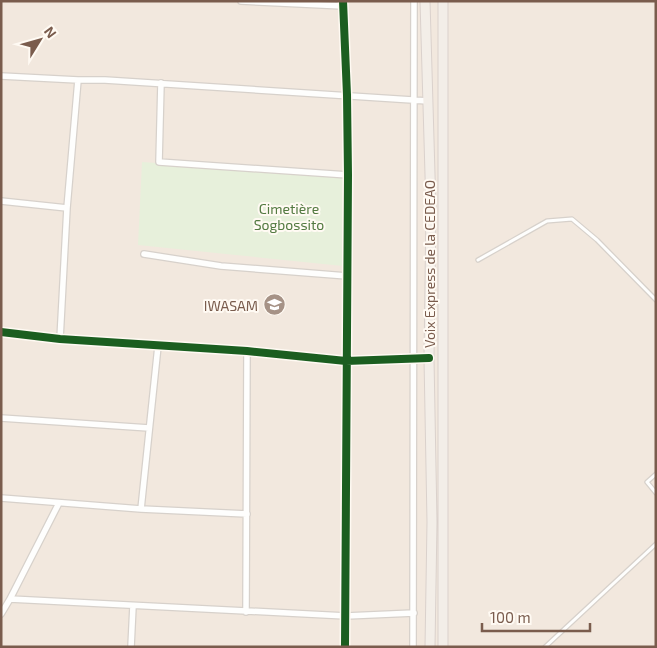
<svg xmlns="http://www.w3.org/2000/svg" width="657" height="648" font-family="'Exo 2',sans-serif">
  <style>
    .residential { fill: #f2e8de }
    .green { fill: #e7f0db }
    .lines { fill: none; stroke-linecap: round; stroke-linejoin: round }
    .lane-casing { stroke: #d7d1cb; stroke-width: 5.5 }
    .street-casing { stroke: #d7d1cb; stroke-width: 8 }
    .primary-casing { stroke: #dad1cc; stroke-width: 11 }
    .lane { stroke: #fefefd; stroke-width: 3 }
    .street { stroke: #fefefd; stroke-width: 5.5 }
    .primary { stroke: #f3eee8; stroke-width: 9 }
    .cycleway-casing { stroke: #fffaf3; stroke-width: 11 }
    .cycleway { stroke: #1b5e20; stroke-width: 8 }
    .labels { text-anchor: middle; dominant-baseline: central; stroke-width: 4; stroke-linejoin: round; paint-order: stroke }
    .park-label { font-size: 14px; fill: #537a41; stroke: #fffaf3 }
    .street-label { font-size: 14px; fill: #7a5c4d; stroke: #fffaf3 }
    .poi-label { font-size: 14px; fill: #7a5c4d; stroke: #fffaf3; text-anchor: end }
  </style>
  <rect width="100%" height="100%" fill="#f9f5f0"/>
  <path class="residential" d="M1 1H656V647H1Z"/>
  <path class="green" d="M142 162 344 176 343 266 138 245Z"/>
  <g class="lines">
    <defs>
      <path id="lane" d="M478 260 547 221 572 219 597 240 656 300
        M656 474 647 482 656 493
        M545 647 656 544"/>
      <path id="street" d="M241 1 343 6
        M343 1 347 95 348 175 345 647
        M1 76 78 80H105L428 101
        M161 83 159 162 348 175
        M1 201 67 208
        M144 254 221 266 347 276
        M1 332 60 339 247 351 346 361 429 358
        M60 339 67 208 78 80
        M1 418 149 428
        M1 498 141 509 247 514
        M141 509 158 346
        M10 599 59 503
        M246 612 247 351
        M1 614 10 599 346 616 414 613
        M131 647 133 606
        M413 647 414 1"/>
      <path id="primary" d="M425 1 431 209 429 358 432 522 430 647
        M443 647V1"/>
    </defs>
    <use href="#lane" class="lane-casing"/>
    <use href="#street" class="street-casing"/>
    <use href="#primary" class="primary-casing"/>
    <use href="#lane" class="lane"/>
    <use href="#street" class="street"/>
    <use href="#primary" class="primary"/>
    <defs>
      <path id="cycleway" d="M343 1 347 95 348 175 345 647
        M1 332 60 339 247 351 346 361 429 358"/>
    </defs>
    <use href="#cycleway" class="cycleway-casing"/>
    <use href="#cycleway" class="cycleway"/>
  </g>
  <defs>
    <symbol id="school-disc" viewBox="-11 -11 22 22"><circle r="9.5" fill="#a69286" stroke="#fffaf3"/><path d="M0-5L7-2L0 1L-7-2ZM-4 1L0 2.5L4 1V4Q0 6-4 4Z" fill="#fff"/></symbol>
  </defs>
  <g fill-rule="evenodd">
    <use href="#school-disc" x="262" y="292" width="25" height="25"/>
  </g>
  <g class="labels">
    <g class="park-label">
      <text x="289" y="208">Cimetière<tspan x="289" dy="16">Sogbossito</tspan></text>
    </g>
    <g class="street-label">
      <text transform="translate(429 264) rotate(-90)">Voix Express de la CEDEAO</text>
    </g>
    <g class="poi-label">
      <text x="258" y="305">IWASAM</text>
    </g>
  </g>
  <rect width="657" height="648" fill="none" stroke="#7a5c4d" stroke-width="5"/>
  <g transform="translate(40 40) rotate(53)" stroke="#fffaf3" stroke-width="4" paint-order="stroke">
  <path d="M0-4L9 19L0 12L-9 19Z" fill="#7a5c4d"/>
  <text y="-8" font-size="14" font-weight="bold" text-anchor="middle" fill="#7a5c4d">N</text>
  </g>
  <path d="M482 623v8h108v-8" fill="none" stroke="#7a5c4d" stroke-width="2.5"/>
  <text x="490" y="623" font-size="15" fill="#7a5c4d" stroke="#fffaf3" stroke-width="4" paint-order="stroke">100 m</text>
</svg>
